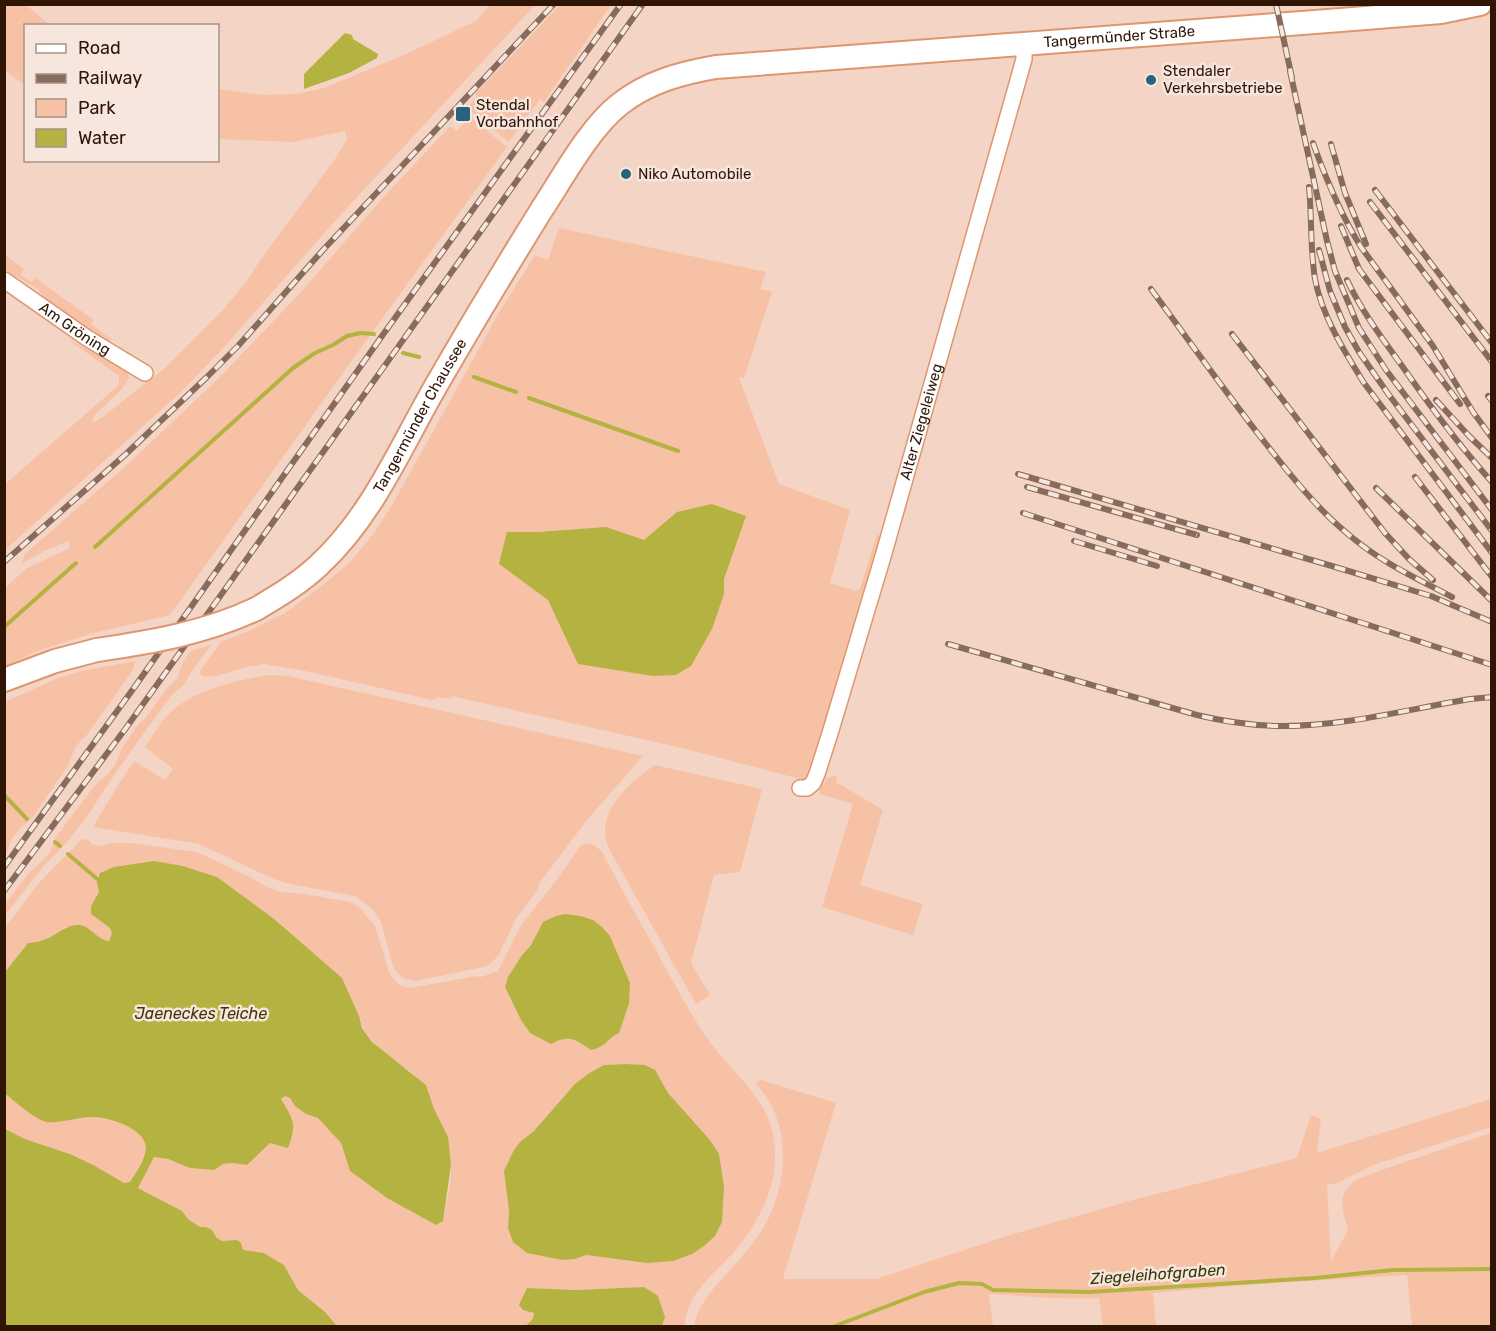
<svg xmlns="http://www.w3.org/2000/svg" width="1496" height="1331" font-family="Rubik,sans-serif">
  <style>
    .green { fill: #f7c1a6; fill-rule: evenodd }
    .water { fill: #b4b241 }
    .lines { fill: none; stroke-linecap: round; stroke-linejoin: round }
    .stream { stroke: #b4b241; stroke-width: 4 }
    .minor-casing { stroke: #de9670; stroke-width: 18 }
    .secondary-casing { stroke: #de9670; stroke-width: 26 }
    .minor { stroke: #fff; stroke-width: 15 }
    .secondary { stroke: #fff; stroke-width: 22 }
    .rail-casing { stroke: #886b5b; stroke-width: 6 }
    .rail { stroke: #f6e6de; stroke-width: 4; stroke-dasharray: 11; stroke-linecap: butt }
    .secondary-bridge-casing { stroke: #de9670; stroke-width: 26; stroke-linecap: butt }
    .secondary-bridge { stroke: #fff; stroke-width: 22 }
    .poi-dot { fill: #28637c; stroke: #f6e6de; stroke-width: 2 }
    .labels { text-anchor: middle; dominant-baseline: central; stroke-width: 5; stroke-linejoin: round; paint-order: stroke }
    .street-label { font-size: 15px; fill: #301505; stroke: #f6e6de }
    .poi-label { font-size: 15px; fill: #301505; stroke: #f6e6de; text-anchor: start }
    .water-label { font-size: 16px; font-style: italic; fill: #393807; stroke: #f6e6de }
  </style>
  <rect width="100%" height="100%" fill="#f4d5c5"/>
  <path class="green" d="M4 5H26L50 25 26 26V82L24 84 5 71Z
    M490 5H535L333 223 226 345 180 393 5 550 4 485 119 385V376L66 338 97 354 105 356 128 373 129 378 122 389 95 415 91 421 95 422 112 410 138 389 165 368 223 310 245 283 264 255 335 159 347 139 345 131 293 142 218 139V89L264 95 296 94 324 88 404 55 476 21Z
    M560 5H611L544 102 540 99 509 142 467 108 477 96 475 94Z
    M470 117 507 147 345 370 170 615 94 633 40 650 5 666V588L27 568 70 548 69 541 44 551 21 564 25 554 129 463 219 378 301 292 380 201 450 126 457 131Z
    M559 228 766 272 760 289 772 292 744 378H739L779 484 850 510 830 583 856 591 860 589 878 531 880 542 810 781 798 784 800 779 686 749 452 696 451 699 439 697 432 700 310 672 264 664 247 667 216 676 205 677 201 675 200 671 221 642 251 630 285 613 323 585 351 561 374 533 392 505 500 311 535 255 548 260Z
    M5 255 24 269 21 275 31 282 35 278 94 320 91 324 111 339 110 343H106L47 301 38 289 5 270Z
    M211 645 190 674 184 685 172 695 152 722 116 772 88 815 67 842 43 867 5 915V904L29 873 42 861 50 852 55 838 96 784 109 773 115 765 122 748 139 723 144 720 168 687C177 681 179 674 182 665 184 660 188 655 191 651Z
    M135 661 133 670 87 735 81 740 74 750 68 766 32 818 21 827 11 840 5 858V702L58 678 81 671Z
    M270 675 288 676 643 756 587 820 538 885V889L516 919 498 956 488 966 416 981 405 979 398 974 393 966 382 925 378 916 371 908 355 896 290 884 276 880 199 844 93 827 117 787 134 761 165 780 173 769 145 747C153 736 160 722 170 713 193 690 239 679 270 675Z
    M655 765 762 789 740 872 714 875 691 963 710 995 696 1004 608 847C607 843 605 838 605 833 604 804 633 780 655 765Z
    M837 775 836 782 883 810 860 885 923 904 913 935 822 907 853 804 819 794 822 784 825 783 826 778Z
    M87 839 92 844 101 846 110 843H131L197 852 248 876 269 888 282 892 304 894 350 902 358 906 375 926 389 972 394 980 401 986 410 988 477 976 481 977 498 971 520 927 558 878 581 845C591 842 595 845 602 852 624 893 647 935 670 976 682 997 693 1018 707 1038 726 1066 755 1087 768 1118 778 1143 777 1173 767 1198 759 1218 748 1236 734 1252 714 1274 685 1295 685 1326H662L665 1317 658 1296 644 1287 575 1290 527 1288C531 1301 539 1317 525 1326H337L325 1312 298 1290 284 1265 264 1253 243 1250 237 1240 222 1241 206 1227H200L188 1219 182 1211 137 1187 154 1157 168 1159 190 1168 214 1170 223 1164 232 1163 247 1165 270 1143 279 1145 293 1119 281 1099 285 1096 290 1098 295 1106 306 1114 318 1118 341 1143 350 1171 387 1198 436 1225 443 1221C446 1206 452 1181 451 1166 450 1158 428 1088 424 1084 402 1060 368 1051 359 1016L217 877 183 866 171 865 97 883 99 892 91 906V914L110 928 112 933 109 941H105L98 937 91 930 66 927 44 940 28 943 5 972V928L38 884 81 840ZM543 922 610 936 630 983 629 1004 619 1033C605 1040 608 1046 591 1050 574 1040 570 1034 551 1044L530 1033 521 1020 505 987 508 977 522 955 531 945ZM626 1064 645 1065 654 1070 668 1093 680 1107 724 1187 722 1222 715 1236 647 1263 586 1255 575 1259 562 1260 527 1253 508 1228 509 1210 520 1142 534 1131 604 1065Z
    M761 1080 836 1103 783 1279H876L1013 1234 1133 1200 1297 1158 1311 1115 1321 1119 1317 1153 1491 1099V1127L1376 1164 1337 1183 1327 1185 1331 1261 1348 1230C1344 1215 1337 1199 1349 1186 1356 1177 1372 1174 1382 1170 1418 1157 1455 1145 1491 1133V1326H1412L1407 1275 1258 1284 1153 1293 1156 1326H1103L1099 1298C1062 1300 1026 1296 989 1294L993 1326H694C699 1299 723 1279 740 1259 751 1246 762 1232 769 1217 785 1184 789 1138 771 1105 767 1097 761 1090 755 1083Z
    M4 1094 32 1114 73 1119 94 1117 109 1120 125 1125 137 1131 146 1144V1153L130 1183H124L70 1154 25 1139 5 1129Z"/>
  <path class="water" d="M345 33 352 35 353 39 378 54 377 58 349 73 304 89V74Z
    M712 504 746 516 724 579V594L712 629 691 666 676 675 653 676 578 664 548 600 499 564 507 532H539L606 527 644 540 677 512Z
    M154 861 183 866 217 877 274 919 342 978 359 1016 362 1028 372 1042 426 1085 434 1109 448 1137 451 1165 443 1221 436 1225 387 1198 350 1171 341 1143 318 1118 306 1114 295 1106 290 1098 285 1096 281 1099C294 1121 297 1123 288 1148L270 1143 247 1165 232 1163 223 1164 214 1170 190 1168 168 1159 154 1157 138 1188 182 1211 188 1219 200 1227H206L212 1230 216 1237 222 1241 237 1240 241 1243 243 1250 264 1253 284 1265 298 1290 325 1312 337 1326H5V1129L25 1139 70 1154 95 1166 124 1183 130 1182C135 1174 142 1164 145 1154 153 1130 109 1117 92 1117 81 1117 54 1124 46 1122 33 1118 16 1102 5 1094V972L28 943C33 942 39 942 43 940 56 936 64 925 79 925 91 926 97 940 109 941L112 933 110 928 91 914V906L99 892 97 883 100 873 114 867Z
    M565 914 580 916 593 920 602 927 610 936 630 983 629 1004 619 1033C605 1040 608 1046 591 1050 575 1040 570 1034 551 1044L530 1033 521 1020 505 987 508 977 522 955 531 945 543 922 556 916Z
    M626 1064 645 1065 655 1070 668 1093 709 1139 719 1154 724 1187 722 1222 715 1236 704 1246 692 1254 673 1261 647 1263 586 1255 575 1259 562 1260 527 1253 513 1242 508 1228 509 1210 504 1171 514 1150 520 1142 534 1131 575 1084 588 1074 604 1065Z
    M644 1287 658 1296 665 1317 662 1326H525C530 1323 533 1319 534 1313L523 1310 519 1305 527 1288 575 1290Z"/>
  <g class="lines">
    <path class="stream" d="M403 353 419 357
      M474 377 516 392
      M529 398 678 451
      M95 547 293 368 315 353 333 345 347 336 360 333 374 334
      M4 627 76 563
      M4 795 27 819
      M55 842 60 846
      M68 854 102 883
      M835 1326 924 1292 959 1283 982 1284 993 1290 1089 1292 1315 1278 1393 1270 1492 1269"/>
    <defs>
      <g id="minor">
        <path id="s1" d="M4 280 87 338 145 373"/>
        <path id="s2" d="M800 788H807L813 783 817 774 831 730 884 553 1017 84 1024 59V44"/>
      </g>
      <g id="secondary">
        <path id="s3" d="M256 609C278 596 300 583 319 565 373 515 401 446 437 384 471 325 506 267 542 209 563 177 590 127 620 104 648 82 681 73 716 67L1315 22 1441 12 1480 4"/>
        <path d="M4 680 55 661 97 650"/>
      </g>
    </defs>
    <use href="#minor" class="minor-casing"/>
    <use href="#secondary" class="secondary-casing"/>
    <use href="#minor" class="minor"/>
    <use href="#secondary" class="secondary"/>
    <defs>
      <path id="rail" d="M1276 4 1292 78
        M1290 71 1327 241 1335 271 1359 328 1386 370 1492 510
        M1313 143C1326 179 1341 215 1361 247L1433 346 1473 412 1492 438
        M1331 144 1345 193 1366 244
        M1309 187C1312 217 1310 248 1315 279 1322 316 1344 351 1364 383L1492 553
        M1375 190 1492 343
        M1370 202 1492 362
        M1341 226 1359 269 1460 404
        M1319 250 1330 291 1345 327 1359 352 1389 395 1492 531
        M1347 280C1363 314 1385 342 1407 373 1433 410 1461 448 1492 482
        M1151 289C1187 338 1222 387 1259 435 1288 472 1317 510 1354 539 1383 563 1418 579 1452 597
        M1232 334 1385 533 1409 559 1433 580
        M1488 396 1492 401
        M1436 400 1470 437 1492 458
        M1018 474 1332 566 1431 596 1492 622
        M1415 477 1492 577
        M1027 487 1197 535
        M1376 488 1492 601
        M1023 513 1492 665
        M1074 541 1157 566
        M4 562 126 454 208 376 238 346 323 250 554 4
        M948 644 1197 715C1226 722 1254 726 1284 726 1346 726 1409 709 1470 699L1492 697
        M4 867 136 685 382 336 621 4
        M4 891 126 728 643 4"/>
    </defs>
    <use href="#rail" class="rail-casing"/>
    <use href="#rail" class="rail"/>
    <defs>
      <path id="secondary-bridge" d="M97 650C152 642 205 633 256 609"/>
    </defs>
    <use href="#secondary-bridge" class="secondary-bridge-casing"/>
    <use href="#secondary-bridge" class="secondary-bridge"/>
  </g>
  <g class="poi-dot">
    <circle cx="1151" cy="80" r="6"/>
    <rect x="455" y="106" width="16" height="16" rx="3"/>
    <circle cx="626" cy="174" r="6"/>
  </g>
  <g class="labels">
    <g class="street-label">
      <text stroke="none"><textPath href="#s3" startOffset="1138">Tangermünder Straße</textPath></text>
      <text stroke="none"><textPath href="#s1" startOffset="86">Am Gröning</textPath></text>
      <text stroke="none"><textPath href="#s3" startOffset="258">Tangermünder Chaussee</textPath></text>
      <text stroke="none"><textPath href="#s2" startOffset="392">Alter Ziegeleiweg</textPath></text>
    </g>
    <g class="poi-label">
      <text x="1163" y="71">Stendaler<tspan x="1163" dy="17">Verkehrsbetriebe</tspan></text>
      <text x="476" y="105">Stendal<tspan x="476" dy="17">Vorbahnhof</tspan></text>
      <text x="638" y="174">Niko Automobile</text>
    </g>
    <g class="water-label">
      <text x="201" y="1013">Jaeneckes Teiche</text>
      <text transform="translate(1158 1274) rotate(-4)">Ziegeleihofgraben</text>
    </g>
  </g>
  <rect width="1496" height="1331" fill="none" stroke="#301505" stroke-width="12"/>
  <rect x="24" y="24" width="195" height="138" fill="#f6e6de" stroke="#a79287" stroke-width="1.5"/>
  <rect x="36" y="44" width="30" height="9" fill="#ffffff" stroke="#a79287" stroke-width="1.5"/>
  <text x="78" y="54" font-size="18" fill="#301505">Road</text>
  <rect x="36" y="74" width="30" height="9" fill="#886b5b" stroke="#a79287" stroke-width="1.5"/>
  <text x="78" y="84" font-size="18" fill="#301505">Railway</text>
  <rect x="36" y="99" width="30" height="18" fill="#f7c1a6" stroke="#a79287" stroke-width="1.5"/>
  <text x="78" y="114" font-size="18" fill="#301505">Park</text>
  <rect x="36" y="129" width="30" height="18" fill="#b4b241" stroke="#a79287" stroke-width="1.5"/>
  <text x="78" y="144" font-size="18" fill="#301505">Water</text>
</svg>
